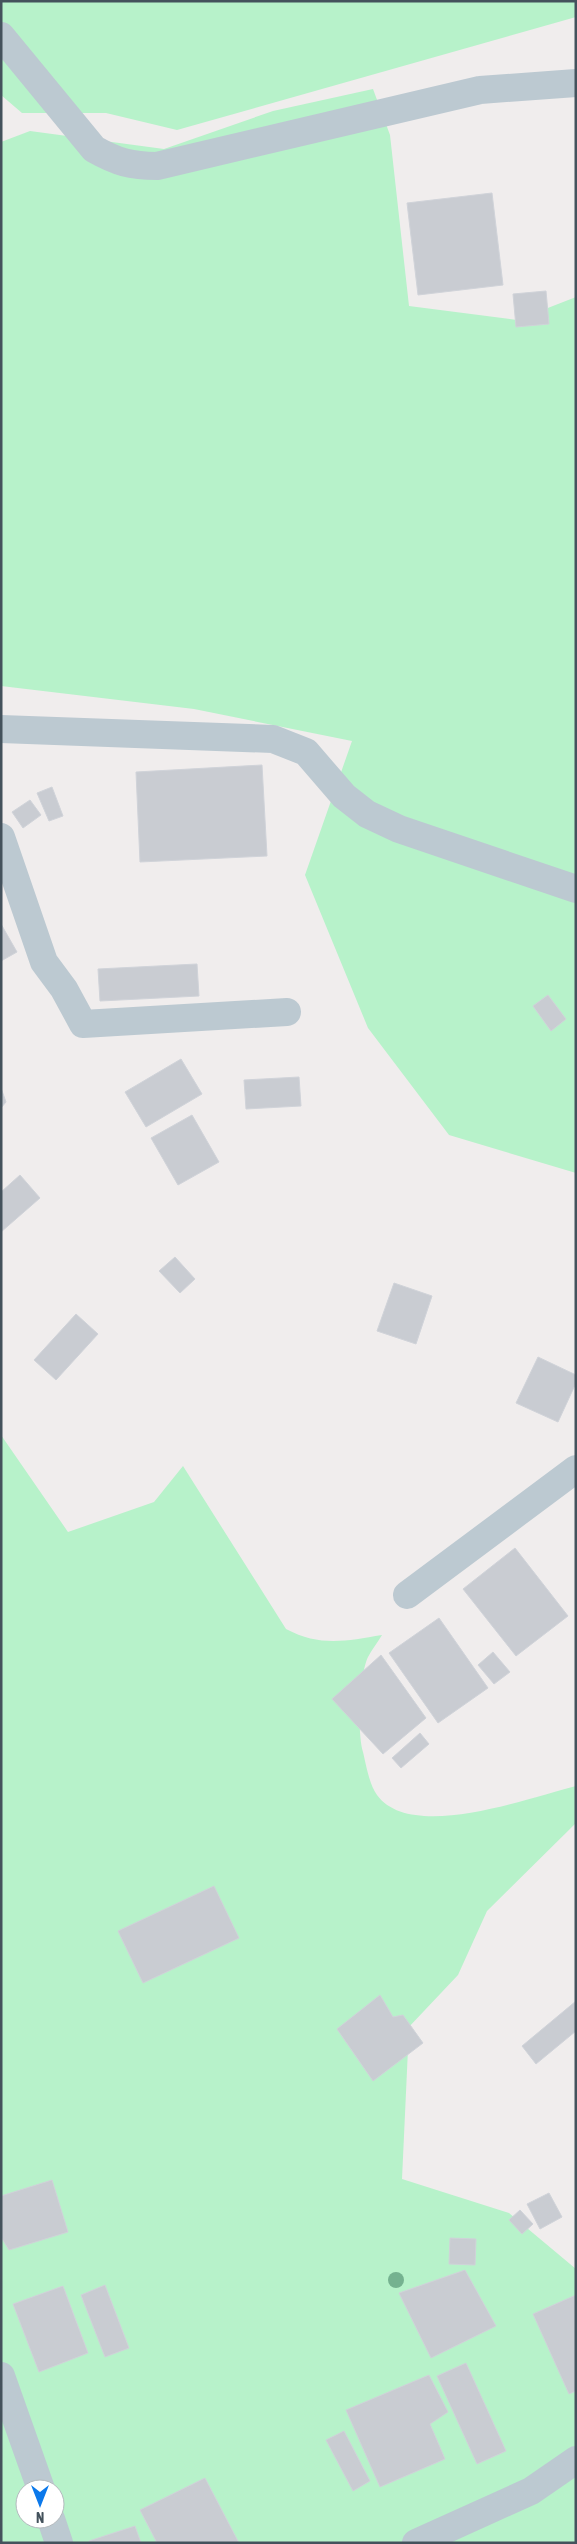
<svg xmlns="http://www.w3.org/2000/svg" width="577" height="2544" font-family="'Asap Condensed',sans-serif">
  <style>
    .green { fill: #b7f2ca; fill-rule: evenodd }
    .building { fill: #c9ccd2; stroke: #d0d3d9 }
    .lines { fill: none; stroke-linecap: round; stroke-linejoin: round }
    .minor { stroke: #bcc9d1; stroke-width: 28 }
    .tree { fill: #75b290 }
  </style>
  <rect width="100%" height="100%" fill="#f0eded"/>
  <path class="green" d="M1 1H576V17L177 130 106 113H22L1 95Z
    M373 89 390 135 409 306 517 320 576 297V1173L449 1135 368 1028 305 875 352 741 194 709 1 686V142L30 131 164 149 273 111Z
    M1 1435 68 1532 154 1502 183 1466 286 1629C320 1647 346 1641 382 1635 378 1642 372 1649 368 1657 359 1676 357 1732 363 1752 366 1764 369 1784 377 1795 411 1842 528 1798 576 1786V1823L487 1911 458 1975 407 2029 408 2049 402 2179 509 2213 576 2269V2543H1ZM25 2489H55V2519H25Z"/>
  <path class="building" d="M492 193 503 285 418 295 407 203Z
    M546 291 549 324 516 327 513 294Z
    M262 765 267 856 140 862 136 772Z
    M52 787 63 816 49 821 37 793Z
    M30 800 41 815 23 828 12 812Z
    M1 924 17 952 1 961Z
    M197 964 199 996 100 1001 98 969Z
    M548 995 566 1019 551 1031 533 1006Z
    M181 1059 202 1094 146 1127 125 1092Z
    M299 1077 301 1106 246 1109 244 1080Z
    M1 1088 6 1102 1 1108Z
    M192 1115 219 1162 178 1185 151 1138Z
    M20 1175 40 1198 1 1232V1192Z
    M175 1257 195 1279 180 1293 159 1271Z
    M394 1283 432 1296 416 1344 377 1331Z
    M76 1314 98 1334 56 1380 34 1360Z
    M538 1357 576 1375V1383L558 1422 516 1403Z
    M515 1548 568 1616 516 1656 463 1589Z
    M439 1618 488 1688 438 1723 389 1653Z
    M493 1652 510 1672 494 1684 478 1665Z
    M381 1655 426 1718 383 1754 332 1699Z
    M420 1733 429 1744 401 1768 392 1758Z
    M214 1886 239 1938 143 1983 118 1931Z
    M380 1995 393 2017 403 2015 423 2043 373 2081 337 2029Z
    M576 2001V2031L536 2064 522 2046Z
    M52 2180 68 2232 9 2250 1 2237V2196Z
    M549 2193 562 2217 540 2229 527 2204Z
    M520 2210 533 2224 522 2234 509 2220Z
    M450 2238 476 2239 475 2265 449 2264Z
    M465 2270 496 2326 431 2358 399 2293Z
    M105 2285 129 2348 105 2357 81 2295Z
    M63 2286 88 2353 39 2372 13 2304Z
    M576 2295V2391L569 2394 533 2314Z
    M466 2363 506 2451 477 2464 437 2376Z
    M429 2375 448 2412 430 2424 445 2459 380 2487 346 2410Z
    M344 2431 370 2481 353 2491 326 2440Z
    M205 2478 239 2543H157L140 2510Z
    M135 2526 141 2543H90L89 2541Z"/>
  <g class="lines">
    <path class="minor" d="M1 36 94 149C117 162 131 166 157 166L480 90 576 83
      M1 729 273 739 306 752 344 796 367 814 399 829 576 889
      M1 837 44 962 64 989 83 1024 287 1012
      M407 1595 576 1469
      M1 2376 41 2489
      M51 2519 59 2543
      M416 2543 531 2491 576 2460"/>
  </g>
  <circle class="tree" cx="396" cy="2280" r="8"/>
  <rect width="577" height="2544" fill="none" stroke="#44525c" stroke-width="5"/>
  <g transform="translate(40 2504) rotate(180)"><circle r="24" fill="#ffffff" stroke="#b4babe"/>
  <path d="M0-4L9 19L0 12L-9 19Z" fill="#0c79eb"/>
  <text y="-8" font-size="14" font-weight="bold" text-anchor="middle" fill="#44525c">N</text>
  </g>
</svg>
